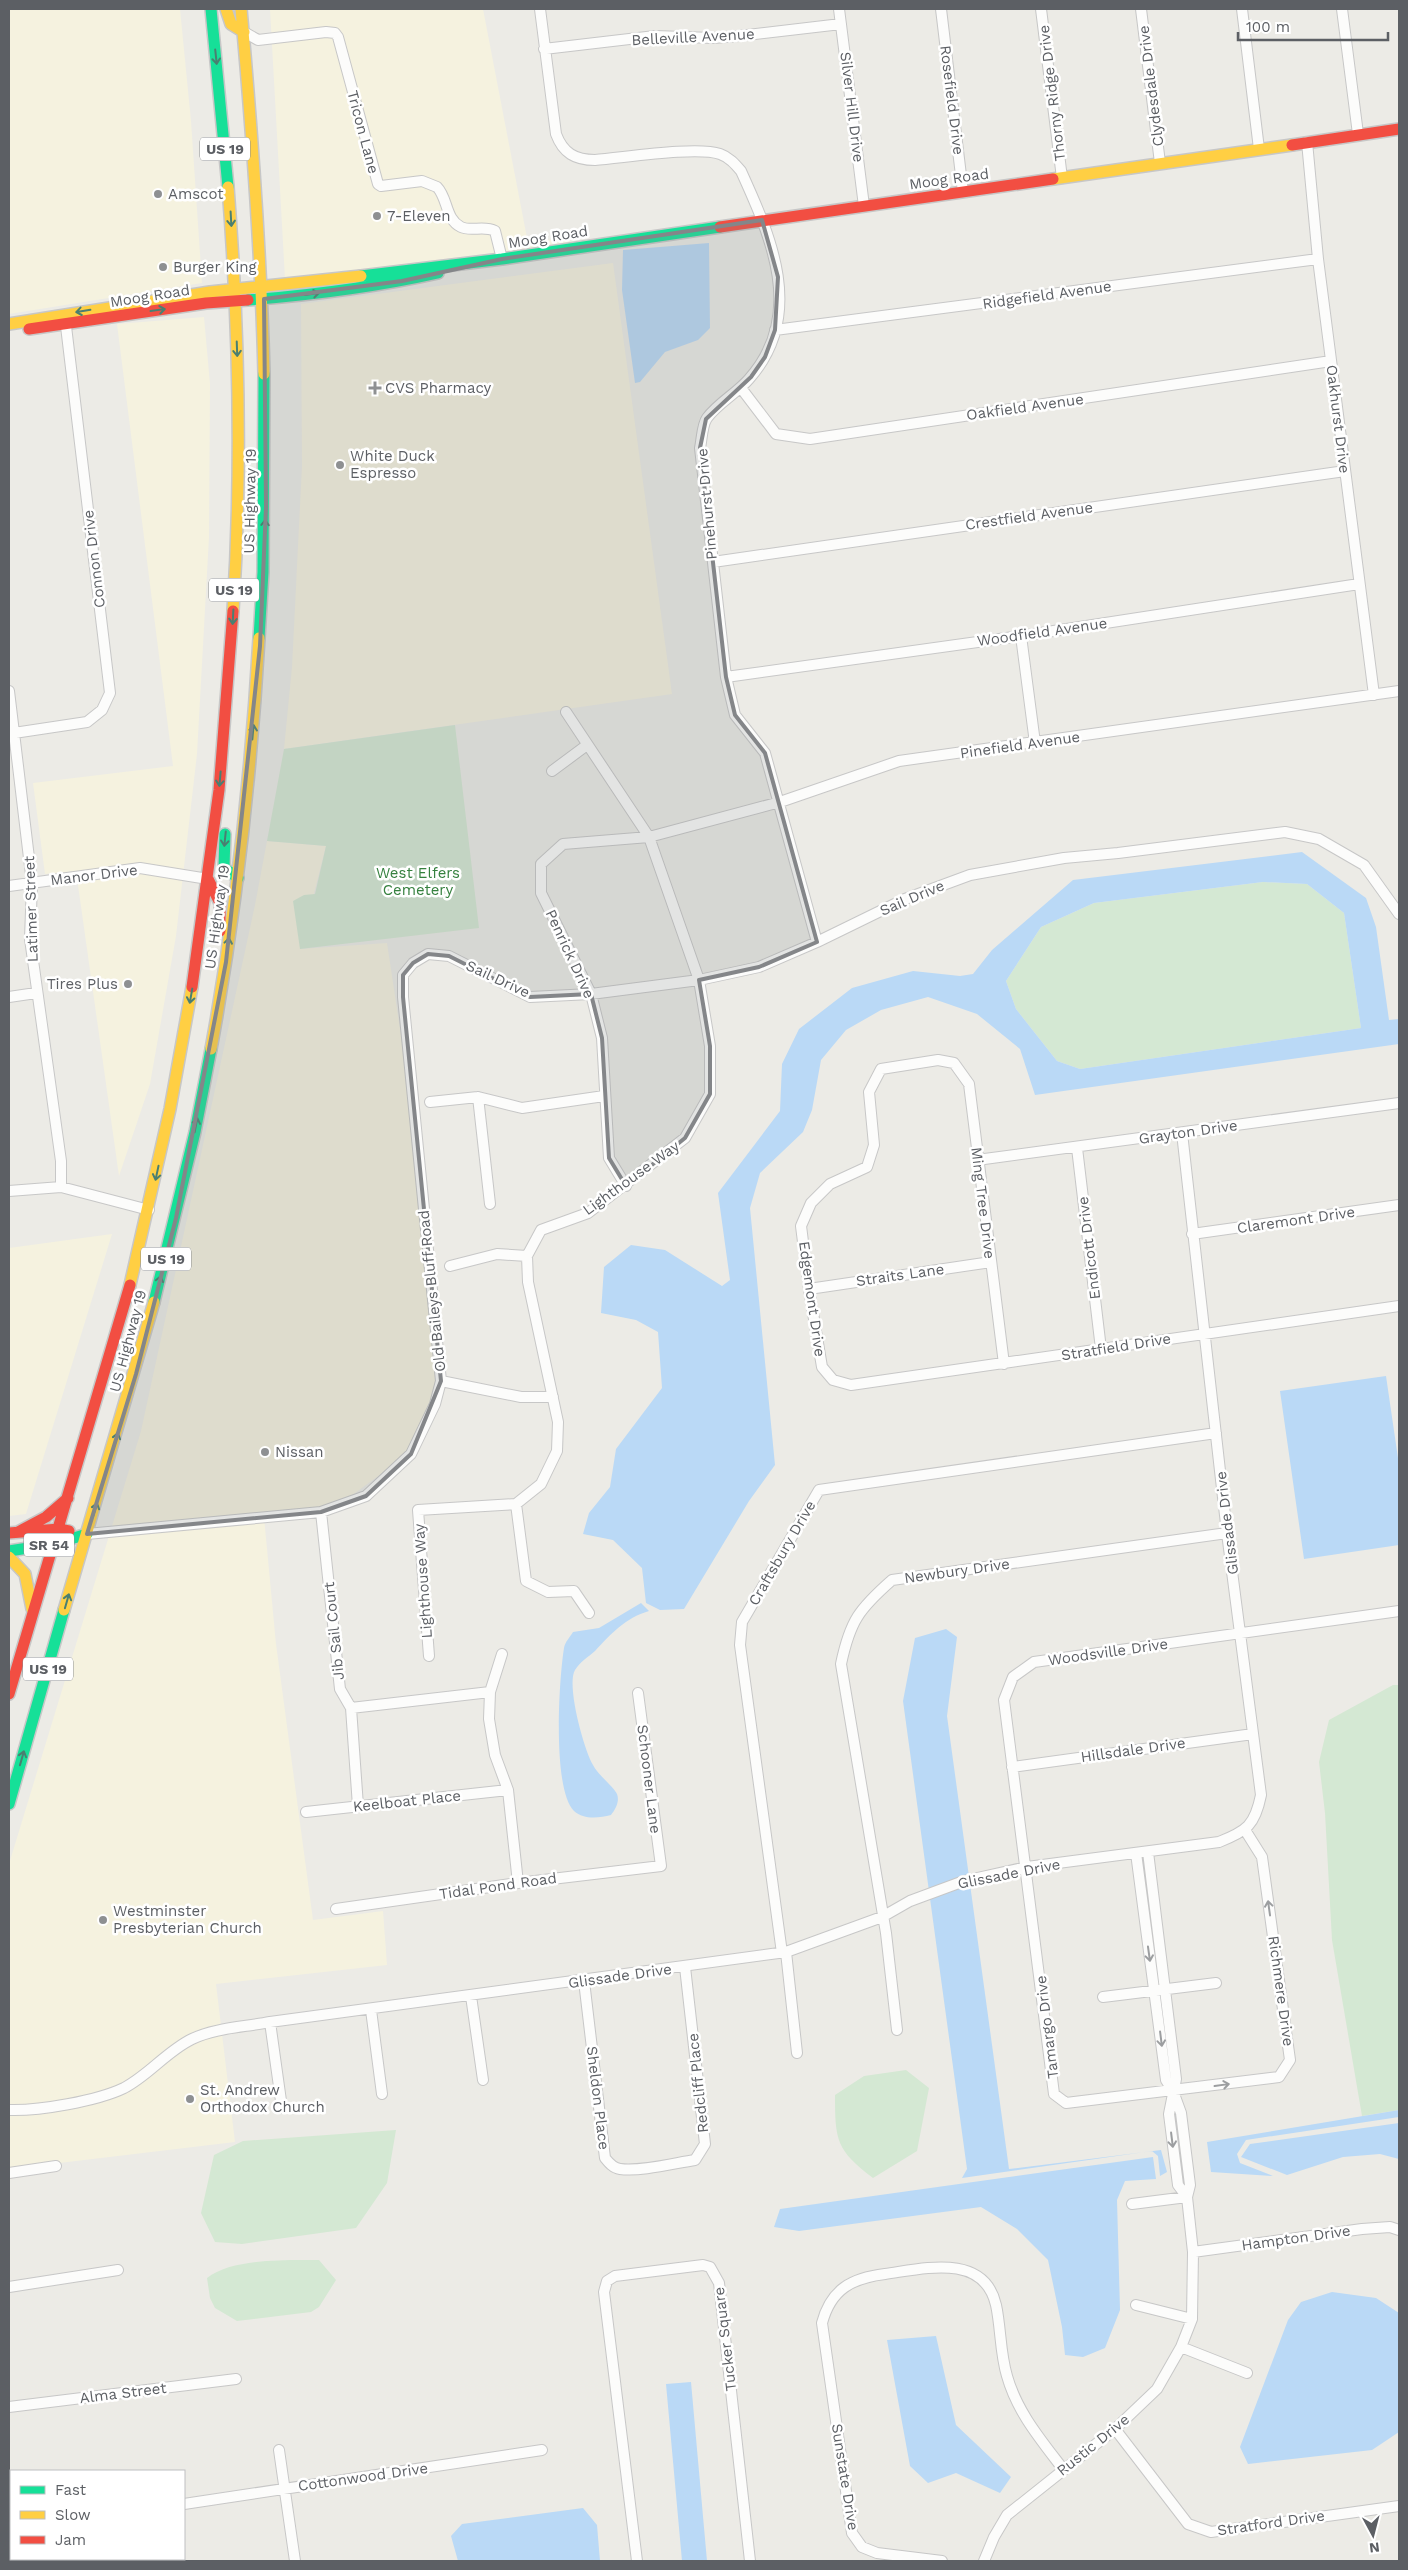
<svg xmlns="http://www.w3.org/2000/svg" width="1408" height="2570" font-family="'Work Sans',sans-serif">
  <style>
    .commercial { fill: #f5f2df }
    .green { fill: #d4e8d3 }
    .water { fill: #bad9f6; fill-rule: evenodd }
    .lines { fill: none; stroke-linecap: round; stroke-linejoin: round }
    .street-casing { stroke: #c7c7c7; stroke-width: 12 }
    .fast-casing { stroke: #c7c7c7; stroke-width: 14 }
    .slow-casing { stroke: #c7c7c7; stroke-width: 14 }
    .jam-casing { stroke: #c7c7c7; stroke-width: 14 }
    .street { stroke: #fcfcfb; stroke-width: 10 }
    .fast { stroke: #16e098; stroke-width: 11 }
    .slow { stroke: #ffcf43; stroke-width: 11 }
    .jam { stroke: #f24e42; stroke-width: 11 }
    .oneway { stroke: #4a7f71 }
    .oneway2 { stroke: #9c9ea0 }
    .marked { fill: #848689; fill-opacity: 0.2; stroke: #848689; stroke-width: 4; stroke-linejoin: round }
    .poi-dot { fill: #8e9092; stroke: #fff; stroke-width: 2 }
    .labels { text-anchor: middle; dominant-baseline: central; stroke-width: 5; stroke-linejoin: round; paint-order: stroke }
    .shield { fill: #fff; stroke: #8d8f92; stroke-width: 1 }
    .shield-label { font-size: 14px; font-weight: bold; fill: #5c5f64 }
    .street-label { font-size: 15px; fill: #5c5f64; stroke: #fff }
    .poi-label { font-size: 15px; fill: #5c5f64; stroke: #fff; text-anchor: start }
    .park-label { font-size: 15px; fill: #36813f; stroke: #fff }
  </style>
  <rect width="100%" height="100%" fill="#ecebe6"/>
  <path class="commercial" d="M9 9H180L191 121 202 283 9 314Z
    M270 9H483L527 238 579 242 285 279Z
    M613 263 672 694 284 749 292 667 302 466 301 304Z
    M204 317 210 384 209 537 197 754 176 936 150 1084 119 1176 76 871 45 874 33 783 173 766 117 324Z
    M267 841 326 846 300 949 387 943 427 1207 437 1402 404 1457 336 1507 264 1517 276 1644 313 1920 383 1911 387 1965 216 1984 235 2142 9 2169V1864L141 1431 255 905Z
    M112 1234 26 1514 9 1516V1248Z"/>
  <path class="green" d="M455 725 479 928 300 949 293 901 304 895 315 894 326 846 267 841 284 749Z
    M1263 882 1307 884 1344 913 1361 1028 1080 1069 1057 1061 1016 1009 1006 981 1041 927 1094 903Z
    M1393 1685H1399V2110L1362 2116 1332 1940 1325 1813 1319 1762 1329 1720Z
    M906 2070 929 2088 917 2151 873 2178C836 2150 835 2140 835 2095L864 2076Z
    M396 2130 387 2183 356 2228 242 2244 215 2242 201 2213 214 2155 243 2141Z
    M319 2260 336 2280 319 2307 311 2312 237 2321 215 2308 210 2298 207 2278C232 2258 287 2260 319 2260Z"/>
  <path class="water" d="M709 243 710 328 698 340 665 352 640 382 635 383 622 290 623 250Z
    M1302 852 1366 898 1376 927 1389 1020 1399 1019V1044L1035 1095 1020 1049 977 1014 928 997 881 1010 846 1030 821 1060 812 1110 803 1132 760 1173 750 1208 775 1465 749 1501 684 1609 660 1610 646 1603 642 1568 613 1540 583 1534 589 1513 610 1487 616 1449 662 1388 658 1332 636 1320 601 1313 604 1267 631 1245 665 1250 722 1286 730 1280 718 1193 780 1111 782 1064 799 1029 852 988 913 971 960 976 973 974 992 950 1073 880ZM1263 882 1307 884 1344 913 1361 1028 1080 1069 1057 1061 1016 1009 1006 981 1041 927 1094 903Z
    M1386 1376 1399 1465V1545L1304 1559 1280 1391Z
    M641 1603 649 1611C625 1618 611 1634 595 1651 588 1657 580 1662 575 1670 566 1685 584 1750 593 1765 598 1775 614 1787 617 1794 620 1802 615 1810 611 1815 599 1818 584 1820 574 1811 552 1789 559 1679 564 1648 565 1642 570 1637 573 1632L599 1628Z
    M946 1629 957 1637 947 1716 1009 2169 1161 2150 1167 2172 1160 2176 1158 2156 1152 2151 962 2178 967 2169 903 1701 915 1638Z
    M1399 2110V2117L1246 2140 1237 2154 1240 2163 1273 2176 1211 2172 1207 2142Z
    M1399 2123V2159L1380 2154 1343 2157 1287 2175 1241 2157 1250 2144Z
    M1153 2157 1156 2179 1125 2181 1117 2200 1120 2310 1105 2348 1083 2357 1065 2355 1062 2327 1048 2260 1017 2229 981 2207 799 2231 774 2227 780 2209Z
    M1332 2292 1376 2298 1399 2313V2432L1372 2450 1248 2464 1240 2447 1288 2320 1301 2302Z
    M936 2336 956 2425 1011 2477 1000 2493 956 2473 928 2483 910 2466 887 2340Z
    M691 2382 707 2561H682L666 2384Z
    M583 2508 597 2525 600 2561H458L451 2536 462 2524Z"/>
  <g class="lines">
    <defs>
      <path id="street" d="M540 9 556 134C563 153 575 160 595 160 623 158 696 146 720 154 729 157 735 164 741 171 771 237 806 315 749 379 737 393 718 403 707 418 702 425 702 439 700 448L726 677 735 715 765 753 817 942
        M839 9 864 206
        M941 9 963 192
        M1041 9 1062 178
        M1141 9 1160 163
        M1242 9 1259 149
        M1342 9 1358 134
        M244 32 258 40 326 32 335 33 338 37 378 184 381 186 422 181 437 187C448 198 445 219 461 227 471 232 484 225 495 231L502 259
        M544 49 655 36 713 38 739 36 841 24
        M1307 142 1318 259 1374 695
        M775 330 1318 259
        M741 388 776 434 810 439 1331 361
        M713 562 1345 471
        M1021 636 1035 743
        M726 677 1021 636 1359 584
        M9 691 32 883 30 939 61 1161V1187
        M14 733 87 722 102 710 110 693 65 318
        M552 771 587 745
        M9 886 140 868 208 879
        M9 997 36 993
        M478 1097 490 1204
        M430 1102 478 1097 522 1108 604 1096
        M1077 1148 1101 1349
        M977 1160 1399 1103
        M626 1186 609 1158 602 1038 591 994 541 893V864L563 844 649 837 780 802 899 761 1399 691
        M9 1191 61 1187 149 1210
        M1192 1234 1399 1205
        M450 1266 497 1254 527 1256
        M809 1289 991 1262
        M1004 1364 969 1084 954 1063 938 1060 881 1069 869 1092 874 1145 867 1167 830 1184 811 1203 801 1226 809 1289 822 1367 833 1380 851 1385 1399 1306
        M441 1381 521 1397H553
        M516 1504 526 1581 548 1592 574 1591 589 1613
        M321 1512 340 1689 351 1708 358 1806
        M87 1534 321 1512 366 1496 411 1454 435 1404 441 1381 403 997V975L413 963 428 954 449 956 530 997 591 994 699 980 759 967 817 942 905 899 970 875 1064 858 1118 853 1285 832 1319 839 1364 865 1399 914
        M502 1654 490 1692 489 1719 495 1755 508 1790 518 1883
        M429 1656 418 1510 516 1504 541 1484 557 1451 558 1422 528 1282 527 1256 541 1230 588 1213 685 1138 710 1094V1046L699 980 649 837 566 712
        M351 1708 490 1692
        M1012 1767 1253 1734
        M306 1812 508 1790
        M1245 1830 1262 1857 1290 2060 1279 2077 1066 2103 1054 2094 1004 1700 1013 1677 1034 1662 1399 1611
        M1148 1852 1176 2079 1169 2114 1178 2185 1187 2197
        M336 1909 518 1883 661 1866 638 1693
        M786 1952 797 2053
        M782 1953 740 1645 742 1622 819 1490 1216 1433
        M584 1981 605 2158C609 2163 613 2168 620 2169 640 2172 675 2163 695 2160L705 2144 685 1967
        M471 1996 483 2080
        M1103 1997 1216 1983
        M371 2010 382 2094
        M270 2022 282 2108
        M897 2030 886 1933 841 1664C850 1621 859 1609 892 1580L1227 1533
        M9 2110C39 2111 97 2101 124 2088 149 2075 167 2051 192 2039 214 2028 245 2027 270 2022L786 1952 882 1917 910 1901 964 1881 1027 1867 1219 1842C1247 1831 1255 1825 1261 1795L1227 1533 1182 1133
        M9 2173 56 2166
        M1132 2204 1187 2197
        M1193 2252 1362 2229 1390 2227 1399 2230
        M9 2287 118 2270
        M1136 2305 1192 2319
        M1181 2347 1247 2373
        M9 2407 236 2379
        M1115 2429 1188 2524 1211 2532 1399 2506
        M279 2450 295 2561
        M184 2504 542 2450
        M9 2532H11
        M637 2561 604 2292 607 2281 615 2276 703 2265 710 2267 719 2283 750 2561
        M942 2561 877 2553 862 2547 852 2533 822 2323C831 2289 852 2278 885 2274 922 2269 984 2252 996 2305 1001 2328 1000 2353 1007 2376 1017 2412 1041 2440 1063 2469
        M984 2561 994 2537 1007 2515 1115 2429 1157 2389 1181 2347 1192 2319 1193 2252 1187 2197 1190 2185 1181 2113 1173 2091 1166 2080 1136 1853"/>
      <path id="fast" d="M211 9 228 187
        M361 276 502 259 720 227
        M248 300C312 295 376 287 438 273
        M259 638 263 572 264 374
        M225 834 224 868 238 878
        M154 1302 195 1132 211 1049
        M9 1551 54 1544 87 1534
        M9 1804 64 1610"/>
      <path id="slow" d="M226 9 231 24 244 32
        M241 9C252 131 261 252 264 374
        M1053 179 1292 145
        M228 187C239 328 242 470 233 611
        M9 324 210 292 361 276
        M211 1049C236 913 251 776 259 638
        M130 1285 170 1109 192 987
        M9 1557 25 1574 32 1609
        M64 1610 154 1302"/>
      <path id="jam" d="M1292 145 1399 129
        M720 227 1053 179
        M29 329 206 303 248 300
        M208 879 220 903V931
        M192 987 219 790 233 611
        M18 1532 46 1517 68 1498
        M9 1533 59 1529 69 1531
        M9 1694 130 1285"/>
    </defs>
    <use href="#street" class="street-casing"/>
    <use href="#fast" class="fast-casing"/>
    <use href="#slow" class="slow-casing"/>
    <use href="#jam" class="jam-casing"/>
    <use href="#street" class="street"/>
    <use href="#fast" class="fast"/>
    <use href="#slow" class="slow"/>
    <use href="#jam" class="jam"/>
  </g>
  <defs><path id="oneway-shaft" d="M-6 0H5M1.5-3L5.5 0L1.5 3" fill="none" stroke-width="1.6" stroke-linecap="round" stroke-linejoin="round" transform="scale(1.25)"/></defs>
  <g class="oneway">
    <use href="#oneway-shaft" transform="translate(216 57) rotate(84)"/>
    <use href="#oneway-shaft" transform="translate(231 219) rotate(87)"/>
    <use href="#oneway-shaft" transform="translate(312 294) rotate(-8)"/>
    <use href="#oneway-shaft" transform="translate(158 310) rotate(-8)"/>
    <use href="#oneway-shaft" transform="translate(83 311) rotate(171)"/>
    <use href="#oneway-shaft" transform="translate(237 349) rotate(88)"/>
    <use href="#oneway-shaft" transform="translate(265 527) rotate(-88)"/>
    <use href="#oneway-shaft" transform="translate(233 617) rotate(93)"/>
    <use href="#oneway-shaft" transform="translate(253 732) rotate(-85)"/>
    <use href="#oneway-shaft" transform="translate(220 779) rotate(95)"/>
    <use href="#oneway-shaft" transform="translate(225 839) rotate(96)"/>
    <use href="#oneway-shaft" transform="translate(228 945) rotate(-82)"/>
    <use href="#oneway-shaft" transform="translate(191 996) rotate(100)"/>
    <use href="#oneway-shaft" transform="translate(196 1125) rotate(-79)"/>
    <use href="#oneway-shaft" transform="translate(157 1173) rotate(102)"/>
    <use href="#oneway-shaft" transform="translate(159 1283) rotate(-76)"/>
    <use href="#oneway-shaft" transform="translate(116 1440) rotate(-74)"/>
    <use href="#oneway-shaft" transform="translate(95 1510) rotate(-73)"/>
    <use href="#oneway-shaft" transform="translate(67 1601) rotate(-74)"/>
    <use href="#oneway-shaft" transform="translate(22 1758) rotate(-74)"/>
  </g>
  <g class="oneway2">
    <use href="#oneway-shaft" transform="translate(1269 1908) rotate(-98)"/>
    <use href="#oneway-shaft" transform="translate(1149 1954) rotate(82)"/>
    <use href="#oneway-shaft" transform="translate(1161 2039) rotate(83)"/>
    <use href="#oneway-shaft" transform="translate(1222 2085) rotate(-8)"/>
    <use href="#oneway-shaft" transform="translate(1172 2140) rotate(83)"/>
  </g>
  <path class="marked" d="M762 220 778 277 775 330 765 357 751 377 706 419 700 448 726 677 735 715 765 753 817 942 759 967 699 980 710 1046V1094L685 1138 626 1186 609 1158 602 1038 591 994 530 997 449 956 428 954 413 963 403 975V997L441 1381 411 1454 366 1496 321 1512 87 1534 136 1374 176 1218 226 962 260 646 266 507 264 299 402 281 502 259Z"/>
  <g class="poi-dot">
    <circle cx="158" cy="194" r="5"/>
    <circle cx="377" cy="216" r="5"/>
    <circle cx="163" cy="267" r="5"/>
    <path d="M372.5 380.5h5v5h5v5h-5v5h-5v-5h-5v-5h5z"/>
    <circle cx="340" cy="465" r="5"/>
    <circle cx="128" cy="984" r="5"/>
    <circle cx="265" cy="1452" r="5"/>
    <circle cx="103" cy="1920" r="5"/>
    <circle cx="190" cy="2099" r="5"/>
  </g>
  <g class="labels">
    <g class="shield">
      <rect x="200" y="137.5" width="50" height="23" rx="4"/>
      <rect x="209" y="578.5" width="50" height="23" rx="4"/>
      <rect x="141" y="1247.5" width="50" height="23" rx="4"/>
      <rect x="24" y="1533.5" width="50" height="23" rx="4"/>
      <rect x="23" y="1657.5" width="50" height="23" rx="4"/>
    </g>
    <g class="shield-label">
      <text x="225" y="149">US 19</text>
      <text x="234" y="590">US 19</text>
      <text x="166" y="1259">US 19</text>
      <text x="49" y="1545">SR 54</text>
      <text x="48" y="1669">US 19</text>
    </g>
    <g class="street-label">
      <text transform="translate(693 37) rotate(-3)">Belleville Avenue</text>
      <text transform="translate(1151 86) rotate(-97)">Clydesdale Drive</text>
      <text transform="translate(1052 93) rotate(-97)">Thorny Ridge Drive</text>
      <text transform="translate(952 100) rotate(83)">Rosefield Drive</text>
      <text transform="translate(852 107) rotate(83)">Silver Hill Drive</text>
      <text transform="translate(363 132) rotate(75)">Tricon Lane</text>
      <text transform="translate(949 179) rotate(-8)">Moog Road</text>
      <text transform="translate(548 237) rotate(-9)">Moog Road</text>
      <text transform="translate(1047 295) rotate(-8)">Ridgefield Avenue</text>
      <text transform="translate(150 296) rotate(-9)">Moog Road</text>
      <text transform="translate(1025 407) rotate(-8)">Oakfield Avenue</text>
      <text transform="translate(1338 419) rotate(83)">Oakhurst Drive</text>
      <text transform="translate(250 501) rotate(-89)">US Highway 19</text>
      <text transform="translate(707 504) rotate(-95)">Pinehurst Drive</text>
      <text transform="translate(1029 516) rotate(-8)">Crestfield Avenue</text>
      <text transform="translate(94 559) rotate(-97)">Connon Drive</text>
      <text transform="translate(1042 632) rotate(-8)">Woodfield Avenue</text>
      <text transform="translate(1020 745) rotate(-8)">Pinefield Avenue</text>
      <text transform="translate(94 875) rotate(-7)">Manor Drive</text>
      <text transform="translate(912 898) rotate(-23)">Sail Drive</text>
      <text transform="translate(31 909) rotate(-92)">Latimer Street</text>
      <text transform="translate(217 917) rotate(-82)">US Highway 19</text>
      <text transform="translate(570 954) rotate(65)">Penrick Drive</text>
      <text transform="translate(498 979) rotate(25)">Sail Drive</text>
      <text transform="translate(1188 1132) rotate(-8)">Grayton Drive</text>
      <text transform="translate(631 1178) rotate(-36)">Lighthouse Way</text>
      <text transform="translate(983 1203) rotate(83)">Ming Tree Drive</text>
      <text transform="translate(1296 1220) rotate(-8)">Claremont Drive</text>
      <text transform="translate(1089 1248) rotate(-97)">Endicott Drive</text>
      <text transform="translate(900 1275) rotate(-8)">Straits Lane</text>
      <text transform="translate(432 1291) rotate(-96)">Old Baileys Bluff Road</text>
      <text transform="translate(812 1299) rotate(82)">Edgemont Drive</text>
      <text transform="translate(128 1341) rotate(-75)">US Highway 19</text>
      <text transform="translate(1116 1347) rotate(-9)">Stratfield Drive</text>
      <text transform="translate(1227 1523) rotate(-97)">Glissade Drive</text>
      <text transform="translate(782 1553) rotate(-60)">Craftsbury Drive</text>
      <text transform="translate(957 1571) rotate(-8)">Newbury Drive</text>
      <text transform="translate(423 1581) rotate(-94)">Lighthouse Way</text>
      <text transform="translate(334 1631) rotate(-96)">Jib Sail Court</text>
      <text transform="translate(1108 1652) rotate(-8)">Woodsville Drive</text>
      <text transform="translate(1133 1750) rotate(-8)">Hillsdale Drive</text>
      <text transform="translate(649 1779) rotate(83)">Schooner Lane</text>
      <text transform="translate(407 1801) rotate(-6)">Keelboat Place</text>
      <text transform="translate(1009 1874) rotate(-11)">Glissade Drive</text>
      <text transform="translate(498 1886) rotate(-8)">Tidal Pond Road</text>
      <text transform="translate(620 1976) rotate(-8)">Glissade Drive</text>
      <text transform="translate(1281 1991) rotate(82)">Richmere Drive</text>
      <text transform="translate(1047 2027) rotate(-97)">Tamargo Drive</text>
      <text transform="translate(698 2083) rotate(-96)">Redcliff Place</text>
      <text transform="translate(598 2098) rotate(83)">Sheldon Place</text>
      <text transform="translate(1296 2238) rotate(-8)">Hampton Drive</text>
      <text transform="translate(725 2339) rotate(-97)">Tucker Square</text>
      <text transform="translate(123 2393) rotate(-7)">Alma Street</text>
      <text transform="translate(1093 2445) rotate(-39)">Rustic Drive</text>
      <text transform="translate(363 2477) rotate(-8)">Cottonwood Drive</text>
      <text transform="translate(845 2477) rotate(81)">Sunstate Drive</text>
      <text transform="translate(1271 2523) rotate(-8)">Stratford Drive</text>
    </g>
    <g class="poi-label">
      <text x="168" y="194">Amscot</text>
      <text x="387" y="216">7-Eleven</text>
      <text x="173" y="267">Burger King</text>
      <text x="385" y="388">CVS Pharmacy</text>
      <text x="350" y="456">White Duck<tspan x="350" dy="17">Espresso</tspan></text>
      <text x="118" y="984" text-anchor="end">Tires Plus</text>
      <text x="275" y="1452">Nissan</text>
      <text x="113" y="1911">Westminster<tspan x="113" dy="17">Presbyterian Church</tspan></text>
      <text x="200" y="2090">St. Andrew<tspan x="200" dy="17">Orthodox Church</tspan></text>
    </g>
    <g class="park-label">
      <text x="418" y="873">West Elfers<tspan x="418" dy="17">Cemetery</tspan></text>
    </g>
  </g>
  <rect width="1408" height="2570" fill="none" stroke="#5c5f64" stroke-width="20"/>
  <rect x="10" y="2470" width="175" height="90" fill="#ffffff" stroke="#bebfc1"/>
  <rect x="20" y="2486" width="25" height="8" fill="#16e098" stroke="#bebfc1"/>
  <text x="55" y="2495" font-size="15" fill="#5c5f64">Fast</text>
  <rect x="20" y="2511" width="25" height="8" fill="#ffcf43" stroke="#bebfc1"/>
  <text x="55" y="2520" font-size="15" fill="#5c5f64">Slow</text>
  <rect x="20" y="2536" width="25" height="8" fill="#f24e42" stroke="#bebfc1"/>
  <text x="55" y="2545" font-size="15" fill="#5c5f64">Jam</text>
  <g transform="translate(1373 2535) rotate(173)" stroke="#ffffff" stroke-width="4" paint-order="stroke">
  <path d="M0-4L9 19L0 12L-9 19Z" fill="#5c5f64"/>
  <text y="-8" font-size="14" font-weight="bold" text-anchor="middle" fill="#5c5f64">N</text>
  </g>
  <path d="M1238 32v8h150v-8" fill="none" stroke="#5c5f64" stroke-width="2.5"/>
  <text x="1246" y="32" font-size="15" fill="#5c5f64" stroke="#ffffff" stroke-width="4" paint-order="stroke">100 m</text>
</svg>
